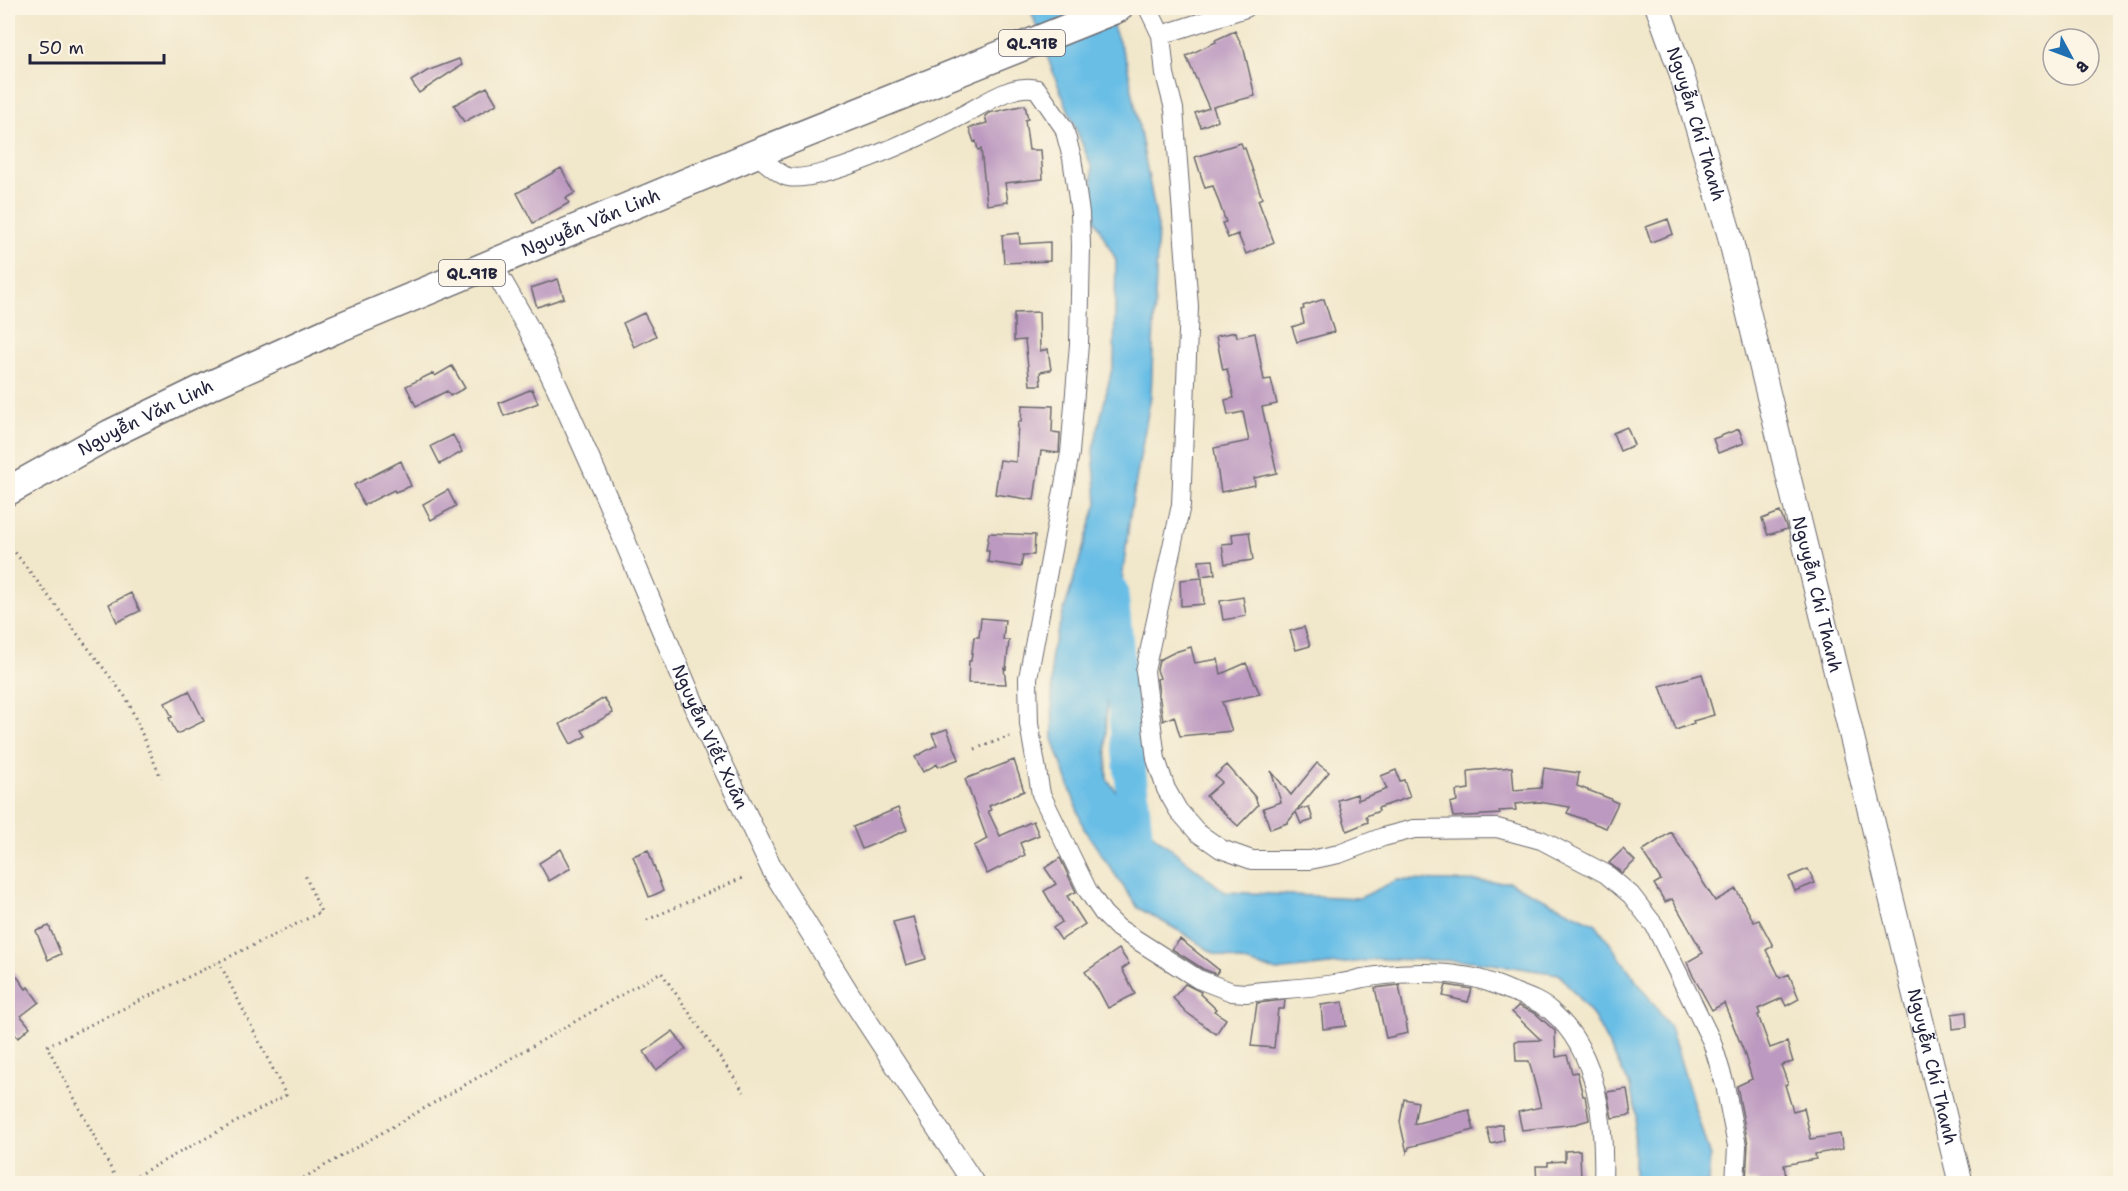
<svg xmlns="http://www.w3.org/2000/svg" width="2128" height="1191" font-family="'Shantell Sans',sans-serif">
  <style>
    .water { fill: #69bee6; stroke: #467090; stroke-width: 1.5 }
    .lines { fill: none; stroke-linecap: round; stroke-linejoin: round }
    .river { stroke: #69bee6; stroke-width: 32 }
    .building { fill: #bc99c0 }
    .minor-casing { stroke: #6a676d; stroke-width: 20 }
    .tertiary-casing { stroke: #6a676d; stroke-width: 23 }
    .secondary-casing { stroke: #6a676d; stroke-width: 26 }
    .trunk-casing { stroke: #6a676d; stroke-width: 31 }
    .path { stroke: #6a676d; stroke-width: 3; stroke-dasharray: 1.5 4.5; stroke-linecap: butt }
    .minor { stroke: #fff; stroke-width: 18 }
    .tertiary { stroke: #fff; stroke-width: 21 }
    .secondary { stroke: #fff; stroke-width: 24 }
    .trunk { stroke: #fff; stroke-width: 28 }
    .labels { text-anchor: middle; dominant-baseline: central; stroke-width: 6; stroke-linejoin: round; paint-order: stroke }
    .shield { fill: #fcf5e5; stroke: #63616e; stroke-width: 1.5 }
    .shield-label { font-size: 16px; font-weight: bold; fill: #22223b }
    .street-label { font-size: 18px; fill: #22223b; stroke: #fcf5e5 }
  </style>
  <rect width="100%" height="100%" fill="#fcf5e5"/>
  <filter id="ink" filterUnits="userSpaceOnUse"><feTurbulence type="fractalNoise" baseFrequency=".0167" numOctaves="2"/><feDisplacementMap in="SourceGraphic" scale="12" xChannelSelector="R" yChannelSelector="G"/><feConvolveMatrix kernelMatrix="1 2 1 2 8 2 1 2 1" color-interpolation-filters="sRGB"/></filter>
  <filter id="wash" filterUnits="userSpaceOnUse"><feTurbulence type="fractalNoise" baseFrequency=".008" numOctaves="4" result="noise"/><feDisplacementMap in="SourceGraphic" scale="24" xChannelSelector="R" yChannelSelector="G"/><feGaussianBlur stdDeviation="1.35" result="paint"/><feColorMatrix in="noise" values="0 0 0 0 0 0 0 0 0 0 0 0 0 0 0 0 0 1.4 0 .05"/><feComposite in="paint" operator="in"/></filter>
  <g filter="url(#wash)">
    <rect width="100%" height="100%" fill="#f1e7cb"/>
    <path class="water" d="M1030 8H1106L1127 63 1158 227 1151 395 1130 515 1106 712 1107 779 1144 827 1225 892 1360 898 1397 880 1509 882 1596 924 1670 1027 1710 1157 1708 1183H1634V1129L1636 1115 1630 1086 1594 1017 1559 974 1472 961 1381 959 1277 971 1215 954 1183 933 1138 908 1084 829 1053 739 1051 653 1097 503 1093 450 1114 360 1116 260 1094 218 1092 168 1054 75Z"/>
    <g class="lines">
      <path class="river" d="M1112 591 1139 858"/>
    </g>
    <g id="blocks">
      <path class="building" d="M1235 31 1244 50 1255 96 1213 107 1218 120 1201 127 1195 113 1209 108 1186 56 1216 42 1215 40Z
        M459 59 462 65 419 93 411 81 427 71Z
        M487 87 497 104 464 122 454 105Z
        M1025 105 1028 119 1025 120 1029 150H1041L1043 179 1005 183 1008 202 987 205 981 149 978 150 976 141 974 142 969 128 987 123 985 116 989 113Z
        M1241 143 1243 148H1245L1262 198 1258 200 1274 242 1246 254 1238 234 1228 238 1222 223 1226 222 1213 186 1205 188 1195 157Z
        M561 168 575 193 566 198 569 203 533 223 517 193Z
        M1668 219 1673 234 1651 242 1646 227Z
        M1019 233 1020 244 1050 242V261L1004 263 1002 235Z
        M558 279 564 298 537 307 531 288Z
        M1324 299 1334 332 1297 342 1292 327 1304 323 1301 310 1304 309 1303 306Z
        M1039 312 1040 351 1048 349 1051 370 1040 372 1041 385H1030L1025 340 1014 341V313Z
        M644 313 656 336 634 347 623 323Z
        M1236 332 1237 337 1255 333 1264 380 1271 379 1277 404 1262 407 1277 473 1254 478 1255 485 1221 492 1214 448 1249 441 1243 412 1228 415 1225 400 1234 398 1227 369 1223 370 1216 336Z
        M452 366 465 388 450 396 447 391 416 406 406 386 433 373 435 376Z
        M532 389 538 403 504 416 499 403Z
        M1022 405 1053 406 1052 432 1060 433 1059 453 1041 451 1034 500 995 494 1000 460 1016 462 1018 422H1021Z
        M1627 427 1634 445 1620 451 1613 433Z
        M1739 429 1744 443 1718 453 1713 439Z
        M453 435 462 452 440 464 431 446Z
        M401 461 411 486 395 492 394 490 364 505 354 485Z
        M448 490 456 506 431 520 423 504Z
        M1780 512 1787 529 1768 535 1762 519Z
        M1249 532 1253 560 1225 564 1222 544 1233 543 1232 534Z
        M989 533 1035 535 1034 555H1023L1021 567 988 562 989 551H986Z
        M1213 560 1215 574 1201 576 1199 561Z
        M1202 578 1204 604 1181 606 1180 580Z
        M131 593 140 611 117 622 109 604Z
        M1243 597 1246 616 1223 620 1220 601Z
        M981 618 1005 620 1003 640H1009L1006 669 1004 668 1006 684 968 683 969 661H971L974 637H979Z
        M1304 627 1310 646 1296 650 1290 631Z
        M1191 647 1195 663 1218 659 1221 674 1246 663 1260 694 1222 702 1232 731 1180 736 1174 716 1163 721 1157 679 1160 678 1157 670 1159 660 1175 652Z
        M1702 674 1714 715 1693 721 1694 723 1676 730 1660 686Z
        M189 691 204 721 177 734 169 718 172 717 165 703Z
        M604 698 613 713 582 730 586 736 571 744 560 724Z
        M947 729 959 759 938 767 937 764 923 772 915 757 937 745 932 734Z
        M1014 760 1024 791 989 806 991 810 988 811 1000 836 1033 821 1039 835 1020 843 1025 855 987 874 974 846 987 839 965 779Z
        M1317 763 1329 772 1297 810 1309 807 1313 820 1301 824 1296 812 1287 823 1270 829 1263 808 1281 802 1271 771 1291 795Z
        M1227 765 1255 797 1258 805 1238 826 1206 796 1222 782 1215 776Z
        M1512 767 1514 790 1541 788 1544 768 1579 773 1577 786 1611 799V800L1618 803 1606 828 1567 813 1570 807 1539 802 1515 804 1516 810 1499 811 1500 814 1453 817 1450 803 1457 801 1456 791 1469 789 1468 771Z
        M1396 770 1400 781 1404 780 1410 797 1378 808 1379 811 1366 816 1368 822 1347 831 1338 800 1357 794 1358 800 1387 789 1381 776Z
        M898 808 907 830 862 849 853 827Z
        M1671 832 1715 901 1736 889 1754 922 1759 920 1773 946 1766 950 1780 978 1789 974 1799 999 1786 1006 1782 998 1758 1009 1760 1014 1758 1015 1770 1048 1787 1042 1793 1062 1781 1065 1788 1084 1785 1085 1793 1111 1804 1108 1811 1139 1840 1134 1843 1149 1815 1154 1816 1159 1784 1165 1787 1184H1759V1180L1746 1181 1748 1144 1737 1086 1752 1079 1744 1052 1724 1003 1712 1010 1693 976 1687 962 1703 953 1672 899 1665 902 1654 884 1661 880 1642 851Z
        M561 849 571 868 549 881 539 863Z
        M1623 849 1635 861 1622 873 1609 863Z
        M648 850 663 891 649 897 633 856Z
        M1060 858 1076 892 1067 896 1085 924 1061 940 1053 928 1062 922 1044 891 1056 884 1045 868Z
        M1808 869 1815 883 1795 891 1789 877Z
        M914 917 926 959 906 965 893 922Z
        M49 926 61 954 48 960 36 931Z
        M1180 939 1219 970 1216 974 1203 969 1172 949Z
        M1119 949 1129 964 1122 969 1135 994 1108 1008 1099 991 1085 972Z
        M8 964 26 989 28 987 39 1002 21 1016 30 1027 18 1038 8 1026Z
        M1185 984 1201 992 1200 994 1216 1009 1214 1011 1226 1019 1216 1034 1186 1012 1173 998Z
        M1399 985 1408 1033 1386 1038 1375 988Z
        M1446 985 1472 989 1468 1002 1443 996Z
        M1285 1000 1284 1009H1278L1274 1048 1251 1046 1257 1003Z
        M1343 1002 1346 1026 1323 1029 1321 1005Z
        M1518 1006 1535 1013 1555 1031 1556 1057 1567 1055 1572 1073 1577 1072 1583 1096H1585L1589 1120 1575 1124 1522 1130 1518 1112 1541 1107 1529 1061H1516L1515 1041 1541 1040 1512 1012Z
        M1966 1012 1967 1027 1953 1029 1952 1014Z
        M673 1031 686 1049 656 1070 644 1052Z
        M1627 1089 1631 1115 1612 1118 1607 1092Z
        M1404 1099 1418 1102 1414 1124 1469 1110 1474 1130 1409 1147 1407 1153 1400 1122Z
        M1502 1124 1504 1141 1491 1144 1487 1128Z
        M1580 1150 1581 1180H1577V1184H1537L1536 1166H1548V1162L1565 1161V1151Z"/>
    </g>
  </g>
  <g filter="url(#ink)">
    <use href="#blocks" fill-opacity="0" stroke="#6a676d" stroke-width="1.5"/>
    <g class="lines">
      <defs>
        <path id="minor" d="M1148 8 1161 35 1165 74 1174 109 1189 307 1181 505 1145 671 1156 759 1166 789 1178 810 1198 833 1221 849 1252 860H1310L1339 854 1383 837 1414 829 1497 828 1541 840 1606 874 1631 895 1655 926 1712 1042 1725 1085 1737 1146 1735 1184
          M1161 35 1246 8
          M755 154C765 161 775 171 785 176 813 188 928 133 957 118 981 107 1011 82 1037 89L1064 128 1072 158 1080 213 1081 246 1079 344 1070 453 1028 678 1029 724 1041 794 1088 891 1103 913 1118 928 1198 979 1232 992 1246 993C1278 989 1310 988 1341 983 1349 982 1356 979 1363 978 1393 973 1434 971 1463 976 1480 978 1495 984 1511 991 1524 996 1540 1001 1551 1011 1599 1052 1605 1124 1603 1184"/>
        <g id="tertiary">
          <path id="s1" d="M492 265 530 331 557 387 608 501 694 705 772 869 849 994 974 1184"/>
        </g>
        <g id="secondary">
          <path id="s2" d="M1658 8 1680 69 1729 233 1961 1184"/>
        </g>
        <g id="trunk">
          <path id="s3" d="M8 491 110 434 211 385 333 330 755 154 1118 8"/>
        </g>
      </defs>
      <use href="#minor" class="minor-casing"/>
      <use href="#tertiary" class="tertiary-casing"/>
      <use href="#secondary" class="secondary-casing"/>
      <use href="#trunk" class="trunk-casing"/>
      <path class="path" d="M8 543 127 699 161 778
        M975 749 1013 735
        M647 920 742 878
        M119 1184 47 1046 321 912 304 873
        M121 1184 286 1095 219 962
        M293 1184 661 972 744 1092"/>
      <use href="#minor" class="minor"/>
      <use href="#tertiary" class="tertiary"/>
      <use href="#secondary" class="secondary"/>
      <use href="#trunk" class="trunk"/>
    </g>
  </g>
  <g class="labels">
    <g class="shield">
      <rect x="999" y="30" width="66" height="26" rx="4.5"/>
      <rect x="439" y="260" width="66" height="26" rx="4.5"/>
    </g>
    <g class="shield-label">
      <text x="1032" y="43">QL.91B</text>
      <text x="472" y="273">QL.91B</text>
    </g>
    <g class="street-label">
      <text stroke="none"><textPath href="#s2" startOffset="122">Nguyễn Chí Thanh</textPath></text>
      <text stroke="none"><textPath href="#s3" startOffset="642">Nguyễn Văn Linh</textPath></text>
      <text stroke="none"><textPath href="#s3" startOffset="156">Nguyễn Văn Linh</textPath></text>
      <text stroke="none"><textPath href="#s2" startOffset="608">Nguyễn Chí Thanh</textPath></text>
      <text stroke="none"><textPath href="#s1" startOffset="520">Nguyễn Viết Xuân</textPath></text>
      <text stroke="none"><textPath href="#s2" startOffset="1094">Nguyễn Chí Thanh</textPath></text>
    </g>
  </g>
  <rect width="2128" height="1191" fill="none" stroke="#fcf5e5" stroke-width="30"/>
  <g transform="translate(2071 57) rotate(131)"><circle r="28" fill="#fcf5e5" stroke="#a5a1a1" stroke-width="1.5"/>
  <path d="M0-4.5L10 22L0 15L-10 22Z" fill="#1f6fb2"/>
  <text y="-9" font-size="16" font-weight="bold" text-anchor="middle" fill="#22223b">B</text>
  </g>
  <path d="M30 54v9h134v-9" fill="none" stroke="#22223b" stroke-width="3"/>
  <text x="39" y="54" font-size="18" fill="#22223b" stroke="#fcf5e5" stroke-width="4.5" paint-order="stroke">50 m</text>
</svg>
